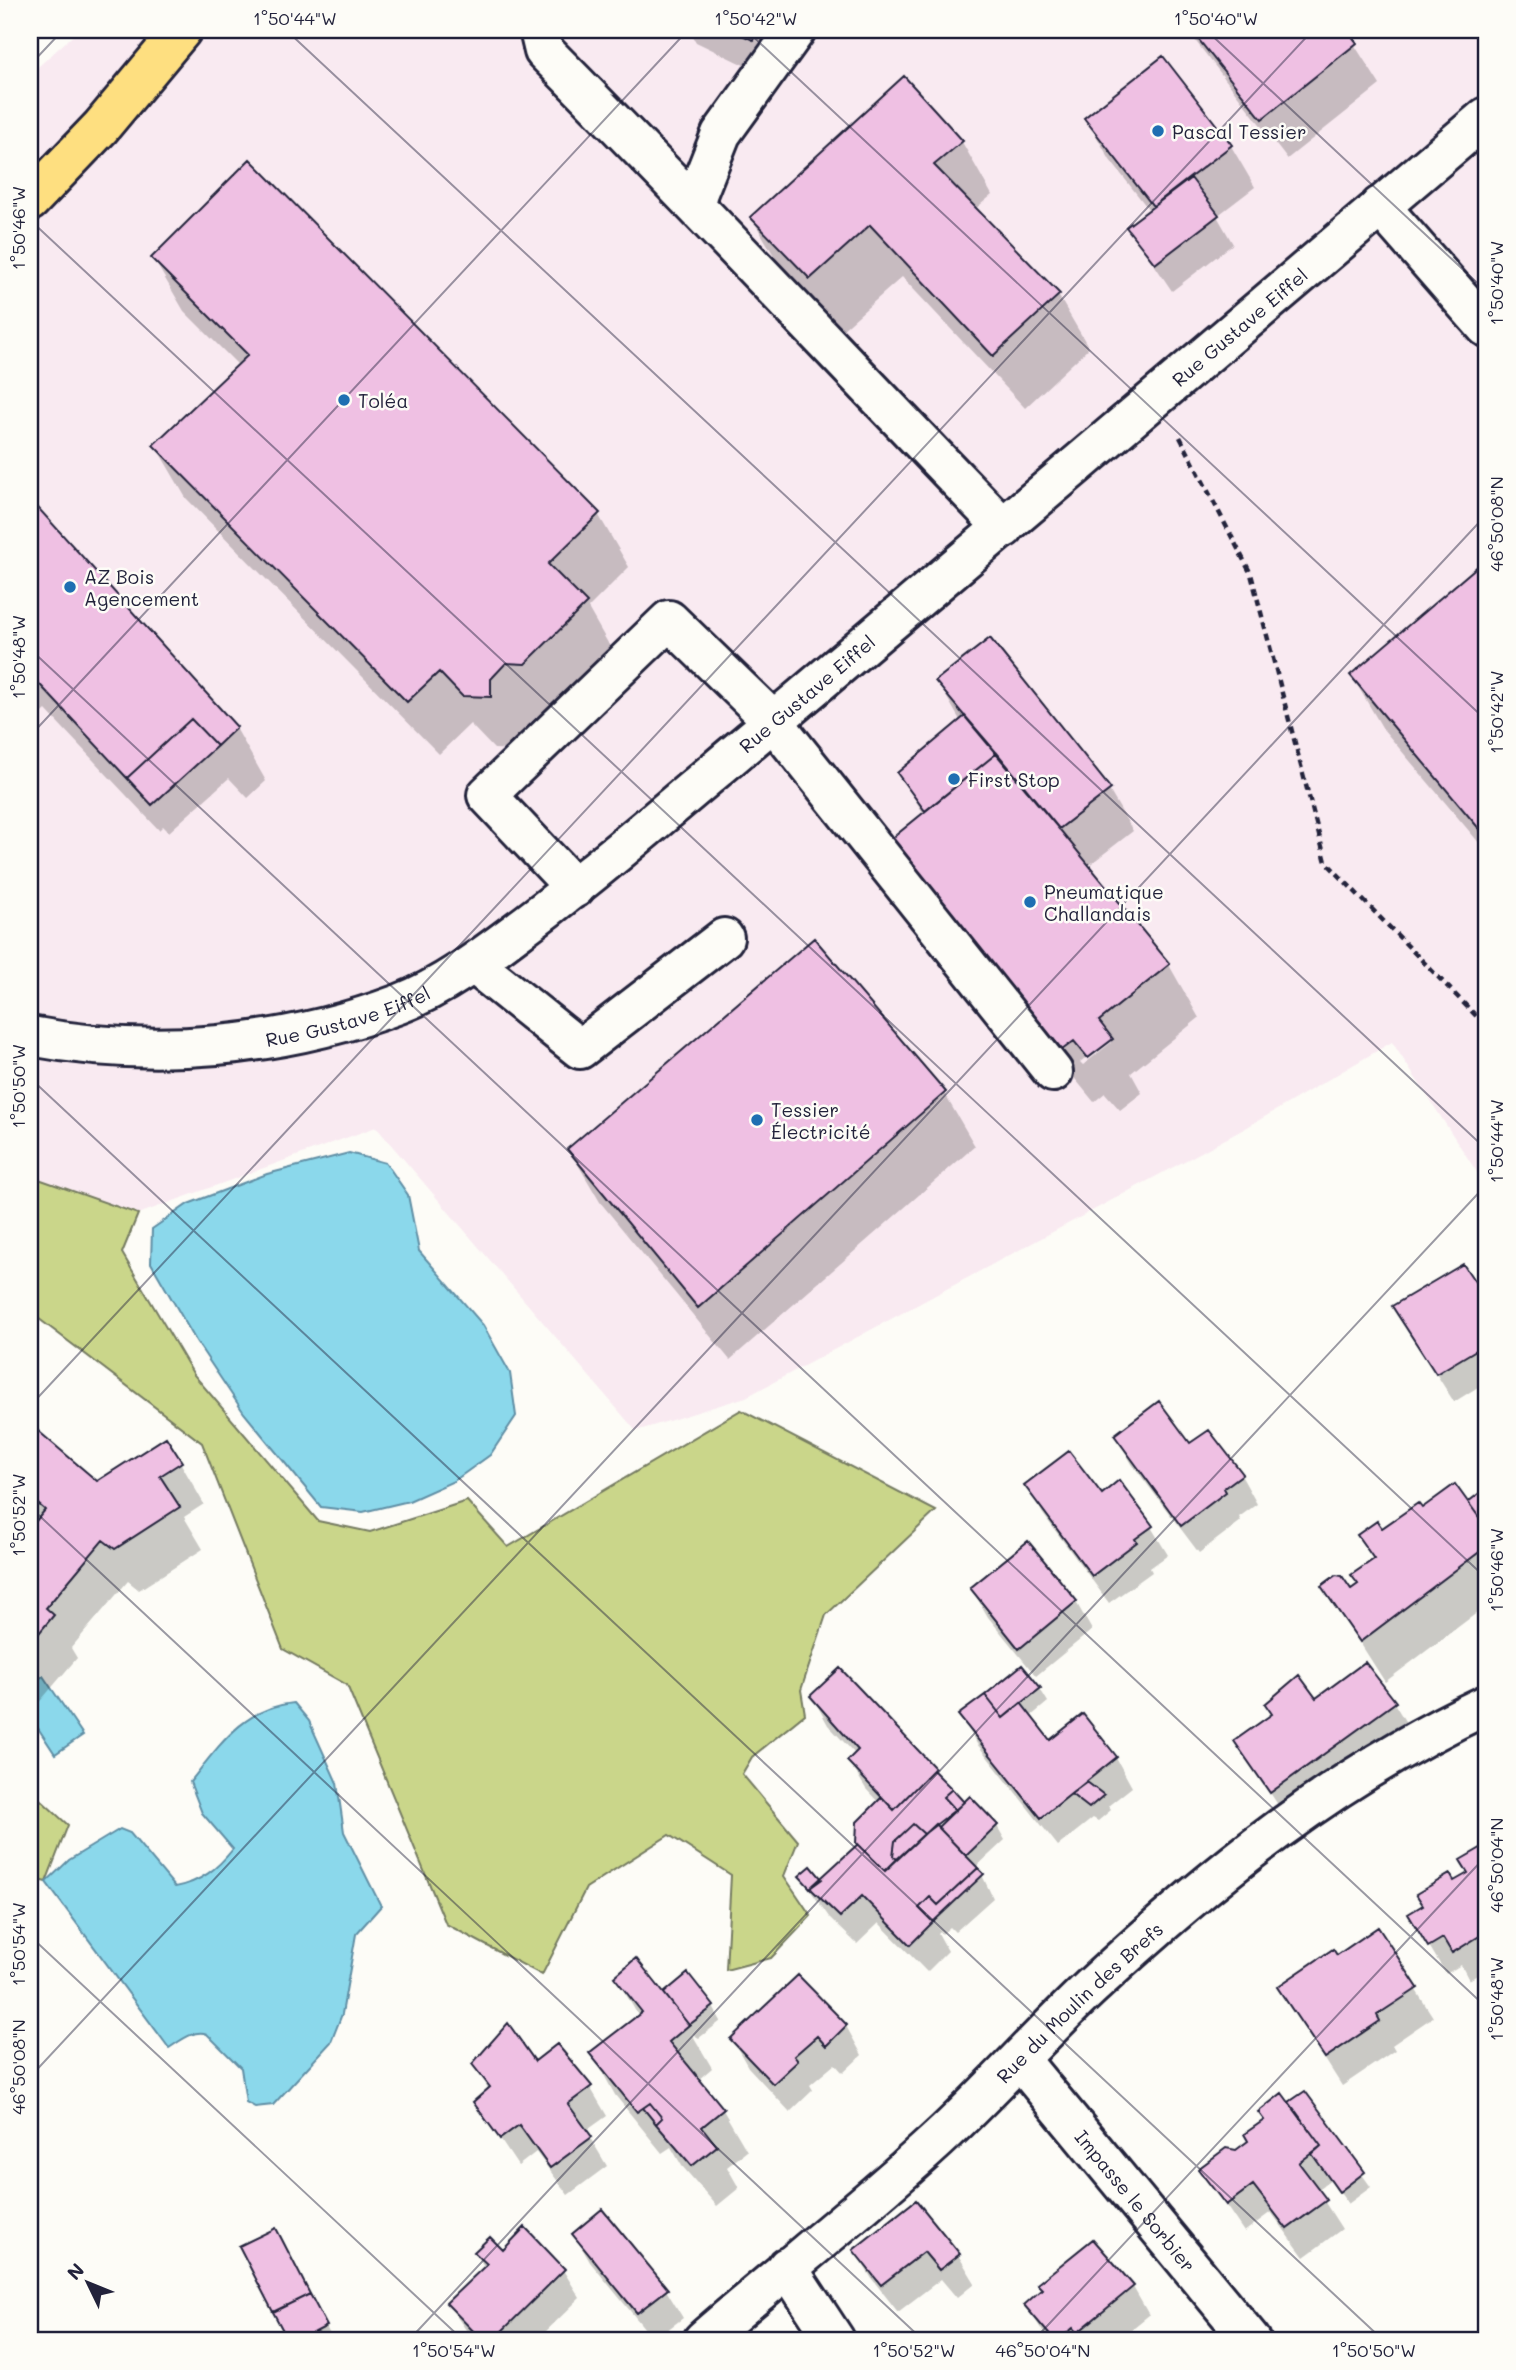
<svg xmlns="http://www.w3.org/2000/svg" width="1516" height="2370" font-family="Mali,sans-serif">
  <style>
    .built { fill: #f9eaf1 }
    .green { fill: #cad68a; stroke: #767c62; stroke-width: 2 }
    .water { fill: #8bd8eb; stroke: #618fa5; stroke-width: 2 }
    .shadow { fill: #0003; fill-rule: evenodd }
    .building { fill: #efc0e3; stroke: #22223b; stroke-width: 2 }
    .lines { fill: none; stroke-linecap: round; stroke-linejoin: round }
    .minor-casing { stroke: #22223b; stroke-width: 44 }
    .highway-casing { stroke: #22223b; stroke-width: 44 }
    .path { stroke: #22223b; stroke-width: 4.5; stroke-dasharray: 7 5; stroke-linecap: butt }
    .minor { stroke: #fdfcf7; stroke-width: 38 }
    .highway { stroke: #fedf80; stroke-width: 38 }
    .ticks { fill: none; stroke: #22223b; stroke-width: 2; stroke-opacity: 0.45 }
    .poi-dot { fill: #1f6fb2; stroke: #fdfcf7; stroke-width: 2.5 }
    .labels { text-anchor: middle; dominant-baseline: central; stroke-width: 5; stroke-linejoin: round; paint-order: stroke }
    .poi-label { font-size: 19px; fill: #22223b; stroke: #fdfcf7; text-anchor: start }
    .street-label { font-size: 19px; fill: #22223b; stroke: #fdfcf7 }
    .neatline { fill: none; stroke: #22223b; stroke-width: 2.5 }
    .ticks-label { font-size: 18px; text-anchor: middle; fill: #22223b }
  </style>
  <rect width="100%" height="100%" fill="#fdfcf7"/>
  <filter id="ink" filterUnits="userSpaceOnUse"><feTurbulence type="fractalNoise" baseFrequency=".0143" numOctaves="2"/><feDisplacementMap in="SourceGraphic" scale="14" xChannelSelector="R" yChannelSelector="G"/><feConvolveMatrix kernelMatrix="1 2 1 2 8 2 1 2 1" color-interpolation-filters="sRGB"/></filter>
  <g filter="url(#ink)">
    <path class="built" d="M79 30H1486V1186L1392 1042 1244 1129 746 1397 636 1431 376 1127 138 1214 30 1176V74Z"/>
    <path class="green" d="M30 1176 138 1214 122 1253 194 1375 318 1521 370 1532 467 1501 508 1547 741 1410 936 1511 826 1615 801 1690 805 1714 752 1757 742 1774 798 1841 784 1876 811 1916 771 1958 726 1970 731 1875 669 1835 586 1888 542 1975 446 1924 347 1685 283 1649 202 1443 30 1312Z
      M30 1790 68 1825 46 1882 30 1878Z"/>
    <path class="water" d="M349 1153 386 1163 408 1195 419 1251 483 1325 510 1373 516 1416 490 1455 454 1481 409 1501 363 1512 321 1507 244 1413 196 1341 151 1263 152 1229 188 1204 267 1174Z
      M43 1676 83 1735 55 1754 30 1716V1685Z
      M294 1703 309 1721 337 1783 344 1832 381 1906 356 1934 342 2014 331 2042 273 2105 255 2107 246 2102 241 2068 207 2034C194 2029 180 2041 169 2048L46 1882 69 1860 120 1829 130 1833 175 1887C201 1882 217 1869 233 1849L202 1813 190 1782C219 1746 244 1707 294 1703Z"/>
    <path class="shadow" d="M689 30H799L777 81 696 42Z
      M1187 30H1345L1380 85 1287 159Z
      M1086 118 1231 146 1255 187 1217 216 1233 244 1172 291 1129 227 1150 211 1110 160Z
      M962 142 992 195 975 209 1058 295 1089 348 1025 408 902 277 841 331 783 271 752 218Z
      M153 258 598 514 629 567 588 608 616 657 555 717 537 716 521 732V750L494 749 470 724 439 754 186 498 155 445 239 366 184 311Z
      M30 502 236 728 266 781 248 798 229 778 169 832 163 826 159 830 46 710 30 725Z
      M1486 561V851L1383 729 1352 676Z
      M938 682 1109 790 1133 831 1088 866 1169 965 1199 1018 1131 1073 1142 1093 1120 1110 1105 1093 1094 1102 923 893 924 814 899 774 961 722ZM1112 1037V1042L1083 1065 1080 1062Z
      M944 1093 975 1146 730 1360 600 1202 569 1149Z
      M1463 1266 1486 1301V1382L1454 1402 1411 1334Z
      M30 1426 97 1483 180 1462 204 1504 184 1517 203 1549 139 1590 128 1581 71 1648 77 1658 30 1713V1542L33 1538 30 1531 37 1523 30 1517Z
      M1116 1436 1190 1446 1241 1475 1257 1504 1239 1517 1241 1521 1199 1553 1132 1464Z
      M1027 1485 1102 1496 1151 1527 1168 1555 1150 1568 1152 1572 1109 1603 1043 1514Z
      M1486 1490V1606L1385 1682 1324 1586 1351 1591 1359 1585 1374 1561 1359 1536 1382 1531 1422 1511H1472L1470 1502Z
      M972 1589 1076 1602 1092 1630 1036 1676 988 1617Z
      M1365 1664 1394 1703 1411 1731 1288 1820 1236 1741 1316 1701Z
      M1040 1689 1048 1702 1030 1717 1050 1742 1082 1716 1116 1758 1132 1787 1108 1806 1111 1810 1098 1821 1093 1818 1058 1846 977 1744 961 1716Z
      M812 1696 997 1826 1005 1840 975 1868 982 1875 993 1898 955 1932 950 1927 942 1934 940 1931 938 1933 948 1951 927 1972 879 1923 857 1944 829 1917 801 1877 821 1881 860 1845 879 1803 866 1789 849 1761 856 1755 828 1725ZM954 1809V1814L933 1834 930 1831Z
      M1486 1847V1970L1469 1980 1461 1965 1446 1974 1410 1914 1471 1874 1463 1860Z
      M1377 1929 1433 2017 1392 2045 1395 2050 1342 2086 1279 1987 1337 1957Z
      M616 1977 668 2001 713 2007 721 2021 699 2038 692 2034 712 2068 698 2080 723 2110 747 2151 727 2167 739 2188 717 2206 682 2166 671 2147 662 2153 615 2095 592 2053 639 2017Z
      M846 2026 862 2055 843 2073 835 2064 810 2085 813 2090 790 2112 748 2067 732 2039Z
      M557 2046 590 2087 607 2116 586 2131 607 2166 568 2195 536 2152 518 2166 475 2102 489 2090 475 2064 534 2063Z
      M1304 2093 1371 2187 1348 2204 1331 2180 1317 2190 1342 2229 1304 2257 1271 2212 1244 2232 1201 2169 1237 2152Z
      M916 2202 958 2255 975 2283 957 2298 941 2279 898 2312 872 2279 855 2251Z
      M574 2234 666 2290 683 2318 654 2340 590 2262Z
      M241 2247 324 2323 333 2340H290Z
      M503 2252 563 2270 580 2298 537 2340H473L448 2304 485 2268 476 2253Z
      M1133 2287 1149 2315 1118 2340H1048L1026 2305Z"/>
    <path class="building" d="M731 30H758L753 40Z
      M1191 30H1347L1357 43 1262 119Z
      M1163 56 1232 145 1153 206 1084 118Z
      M904 76 963 141 934 165 1060 294 993 356 870 225 810 279 750 217Z
      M250 159 600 513 548 564 587 603 525 664 506 663 491 679V697L462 696 439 672 407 702 153 445 248 355 151 258Z
      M1191 178 1219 215 1155 264 1126 227Z
      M30 499 237 727 217 746 191 719 127 778 30 674Z
      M1486 559V837L1350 675Z
      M990 638 1111 789 1059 829 935 681Z
      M965 716 997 753 925 811 897 773Z
      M191 719 217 746 152 805 127 778Z
      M997 753 1170 964 1099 1021 1113 1039 1088 1058 1074 1041 1062 1050 890 840Z
      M814 938 946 1092 698 1308 567 1149Z
      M1463 1264 1486 1298V1344L1436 1374 1392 1306Z
      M1159 1401 1190 1443 1209 1430 1243 1474 1224 1488 1226 1492 1181 1526 1114 1435Z
      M30 1424 97 1481 166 1437 182 1462 160 1476 180 1507 115 1549 103 1540 46 1608 54 1615 30 1644V1539L32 1536 30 1528 45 1510 30 1497Z
      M1069 1451 1102 1494 1119 1480 1153 1526 1135 1539 1137 1542 1092 1576 1024 1485Z
      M1455 1484 1486 1527V1547L1360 1642 1321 1586 1336 1575 1342 1576 1351 1589 1358 1584 1351 1575 1374 1559 1357 1535 1377 1521 1382 1528 1418 1503 1422 1508Z
      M1486 1488V1527L1468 1502Z
      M1028 1541 1077 1601 1019 1649 970 1588Z
      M1365 1662 1396 1702 1270 1793 1234 1741 1272 1714 1265 1704 1299 1675 1316 1698Z
      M1022 1665 1041 1688 1003 1718 985 1695Z
      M840 1668 935 1768 894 1810 847 1761 858 1750 810 1696Z
      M985 1695 1003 1718 1021 1703 1050 1740 1083 1714 1117 1757 1041 1818 958 1715Z
      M933 1770 952 1789 943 1797 955 1810 924 1834 913 1824 895 1841 893 1856 897 1859 885 1871 856 1843 857 1822 882 1797 894 1810Z
      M1087 1782 1104 1795 1089 1808 1071 1794Z
      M952 1789 964 1802 955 1810 943 1797Z
      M970 1796 998 1825 966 1856 938 1827Z
      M913 1824 924 1834 897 1859 893 1856 895 1841Z
      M935 1824 978 1868 938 1905 930 1897 919 1908 933 1922 910 1945 862 1896 840 1917 810 1888 858 1844 885 1871Z
      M1486 1845V1932L1452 1953 1443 1938 1428 1947 1408 1914 1423 1905 1416 1894 1450 1874 1454 1881 1468 1873 1460 1860Z
      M811 1866 822 1879 810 1888 799 1876Z
      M978 1868 984 1874 933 1922 919 1908 930 1897 938 1905Z
      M1378 1927 1418 1988 1377 2015 1380 2021 1325 2058 1277 1987 1333 1949 1337 1955Z
      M636 1958 689 2025 669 2042 724 2109 702 2127 717 2146 692 2166 656 2124 662 2118 650 2103 637 2112 589 2053 642 2012 614 1977Z
      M688 1973 714 2006 689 2025 664 1993Z
      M798 1975 847 2025 826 2046 817 2036 794 2056 798 2061 773 2084 730 2039Z
      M508 2023 535 2061 557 2044 592 2086 568 2104 592 2137 550 2168 519 2125 500 2139 473 2102 490 2087 472 2064Z
      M1305 2091 1365 2172 1339 2192 1312 2154 1321 2146 1289 2102Z
      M1282 2093 1321 2146 1299 2163 1327 2200 1287 2229 1253 2185 1226 2205 1198 2169 1226 2148 1236 2150 1248 2141 1244 2134 1264 2120 1258 2112Z
      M650 2103 662 2118 656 2124 643 2108Z
      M916 2200 960 2254 939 2270 924 2252 881 2285 853 2250Z
      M602 2209 668 2289 637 2313 572 2234Z
      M525 2227 565 2269 493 2340H482L446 2303 487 2264 474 2252 490 2237 503 2250Z
      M276 2228 310 2294 273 2312 239 2246Z
      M1093 2239 1134 2286 1077 2333 1073 2328 1059 2340H1054L1024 2305 1042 2289 1037 2284Z
      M310 2294 327 2326 300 2340H288L273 2312Z"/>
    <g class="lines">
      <defs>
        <g id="minor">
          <path d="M539 30 544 51C700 208 850 369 1004 528"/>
          <path d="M694 202 721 134 796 30"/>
          <path d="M1380 206 1486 327"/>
          <path d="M575 888 487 795 669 620 773 721 1053 1072"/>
          <path d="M474 964 580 1049 724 938"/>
          <path id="s1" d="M30 1036C152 1059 282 1048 399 1004 446 986 488 953 528 923 609 862 685 795 763 730 1005 527 1245 321 1486 117"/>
          <path id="s2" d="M1020 2060 1251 2340"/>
          <path d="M787 2267 835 2340"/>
          <path id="s3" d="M703 2340C783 2270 868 2205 945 2133 995 2086 1041 2034 1091 1987 1214 1873 1334 1777 1486 1705"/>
        </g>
        <path id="highway" d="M30 201 101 127 182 30"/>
      </defs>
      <use href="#minor" class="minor-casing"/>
      <use href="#highway" class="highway-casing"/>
      <path class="path" d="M1180 437 1251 574 1326 862 1486 1026"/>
      <use href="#minor" class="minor"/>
      <use href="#highway" class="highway"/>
    </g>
  </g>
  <path class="ticks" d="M286 30 1486 1149M746 30 1486 720M1206 30 1486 291M30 65 63 30M30 220 1486 1578M30 649 1486 2007M30 736 688 30M30 1078 1383 2340M30 1406 1313 30M30 1507 923 2340M30 1936 463 2340M30 2077 1486 515M409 2340 1486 1185M1034 2340 1486 1856"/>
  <g class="poi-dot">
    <circle cx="1158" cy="131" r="7"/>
    <circle cx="344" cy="400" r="7"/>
    <circle cx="70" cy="587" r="7"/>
    <circle cx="954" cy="779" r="7"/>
    <circle cx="1030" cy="902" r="7"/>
    <circle cx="757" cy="1120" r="7"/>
  </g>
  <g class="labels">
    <g class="poi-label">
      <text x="1172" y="131">Pascal Tessier</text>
      <text x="358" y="400">Toléa</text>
      <text x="84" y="576">AZ Bois<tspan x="84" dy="22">Agencement</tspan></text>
      <text x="968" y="779">First Stop</text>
      <text x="1044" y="891">Pneumatique<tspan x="1044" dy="22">Challandais</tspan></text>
      <text x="771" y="1109">Tessier<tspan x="771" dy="22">Électricité</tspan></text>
    </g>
    <g class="street-label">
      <text stroke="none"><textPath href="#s1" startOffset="1456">Rue Gustave Eiffel</textPath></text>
      <text stroke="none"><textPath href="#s1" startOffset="889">Rue Gustave Eiffel</textPath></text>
      <text stroke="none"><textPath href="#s1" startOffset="322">Rue Gustave Eiffel</textPath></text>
      <text stroke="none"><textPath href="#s3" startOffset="506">Rue du Moulin des Brefs</textPath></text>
      <text stroke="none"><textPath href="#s2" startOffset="182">Impasse le Sorbier</textPath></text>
    </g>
  </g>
  <rect width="1516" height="2370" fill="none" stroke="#fdfcf7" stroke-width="77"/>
  <g transform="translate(88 2283) rotate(313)" stroke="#fdfcf7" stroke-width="5" paint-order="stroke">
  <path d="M0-5L12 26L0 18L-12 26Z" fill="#22223b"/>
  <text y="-10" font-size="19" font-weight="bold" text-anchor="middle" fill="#22223b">N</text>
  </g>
  <rect x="38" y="38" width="1440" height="2294" class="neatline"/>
  <g class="ticks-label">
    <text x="295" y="25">1°50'44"W</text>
    <text x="756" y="25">1°50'42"W</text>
    <text x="1216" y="25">1°50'40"W</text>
    <text transform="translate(19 228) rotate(-90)" y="6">1°50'46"W</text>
    <text transform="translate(1497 283) rotate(-90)" y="6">1°50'40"W</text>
    <text transform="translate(1497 524) rotate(-90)" y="6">46°50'08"N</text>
    <text transform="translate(19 657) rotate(-90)" y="6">1°50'48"W</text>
    <text transform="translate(1497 712) rotate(-90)" y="6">1°50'42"W</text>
    <text transform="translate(19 1086) rotate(-90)" y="6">1°50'50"W</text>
    <text transform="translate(1497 1141) rotate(-90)" y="6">1°50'44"W</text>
    <text transform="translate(19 1515) rotate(-90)" y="6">1°50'52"W</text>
    <text transform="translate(1497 1570) rotate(-90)" y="6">1°50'46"W</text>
    <text transform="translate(1497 1865) rotate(-90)" y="6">46°50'04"N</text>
    <text transform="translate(19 1944) rotate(-90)" y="6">1°50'54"W</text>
    <text transform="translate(1497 1999) rotate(-90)" y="6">1°50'48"W</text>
    <text transform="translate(19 2067) rotate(-90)" y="6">46°50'08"N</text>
    <text x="454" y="2357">1°50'54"W</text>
    <text x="914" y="2357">1°50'52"W</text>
    <text x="1043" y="2357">46°50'04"N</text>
    <text x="1374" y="2357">1°50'50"W</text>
  </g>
</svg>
